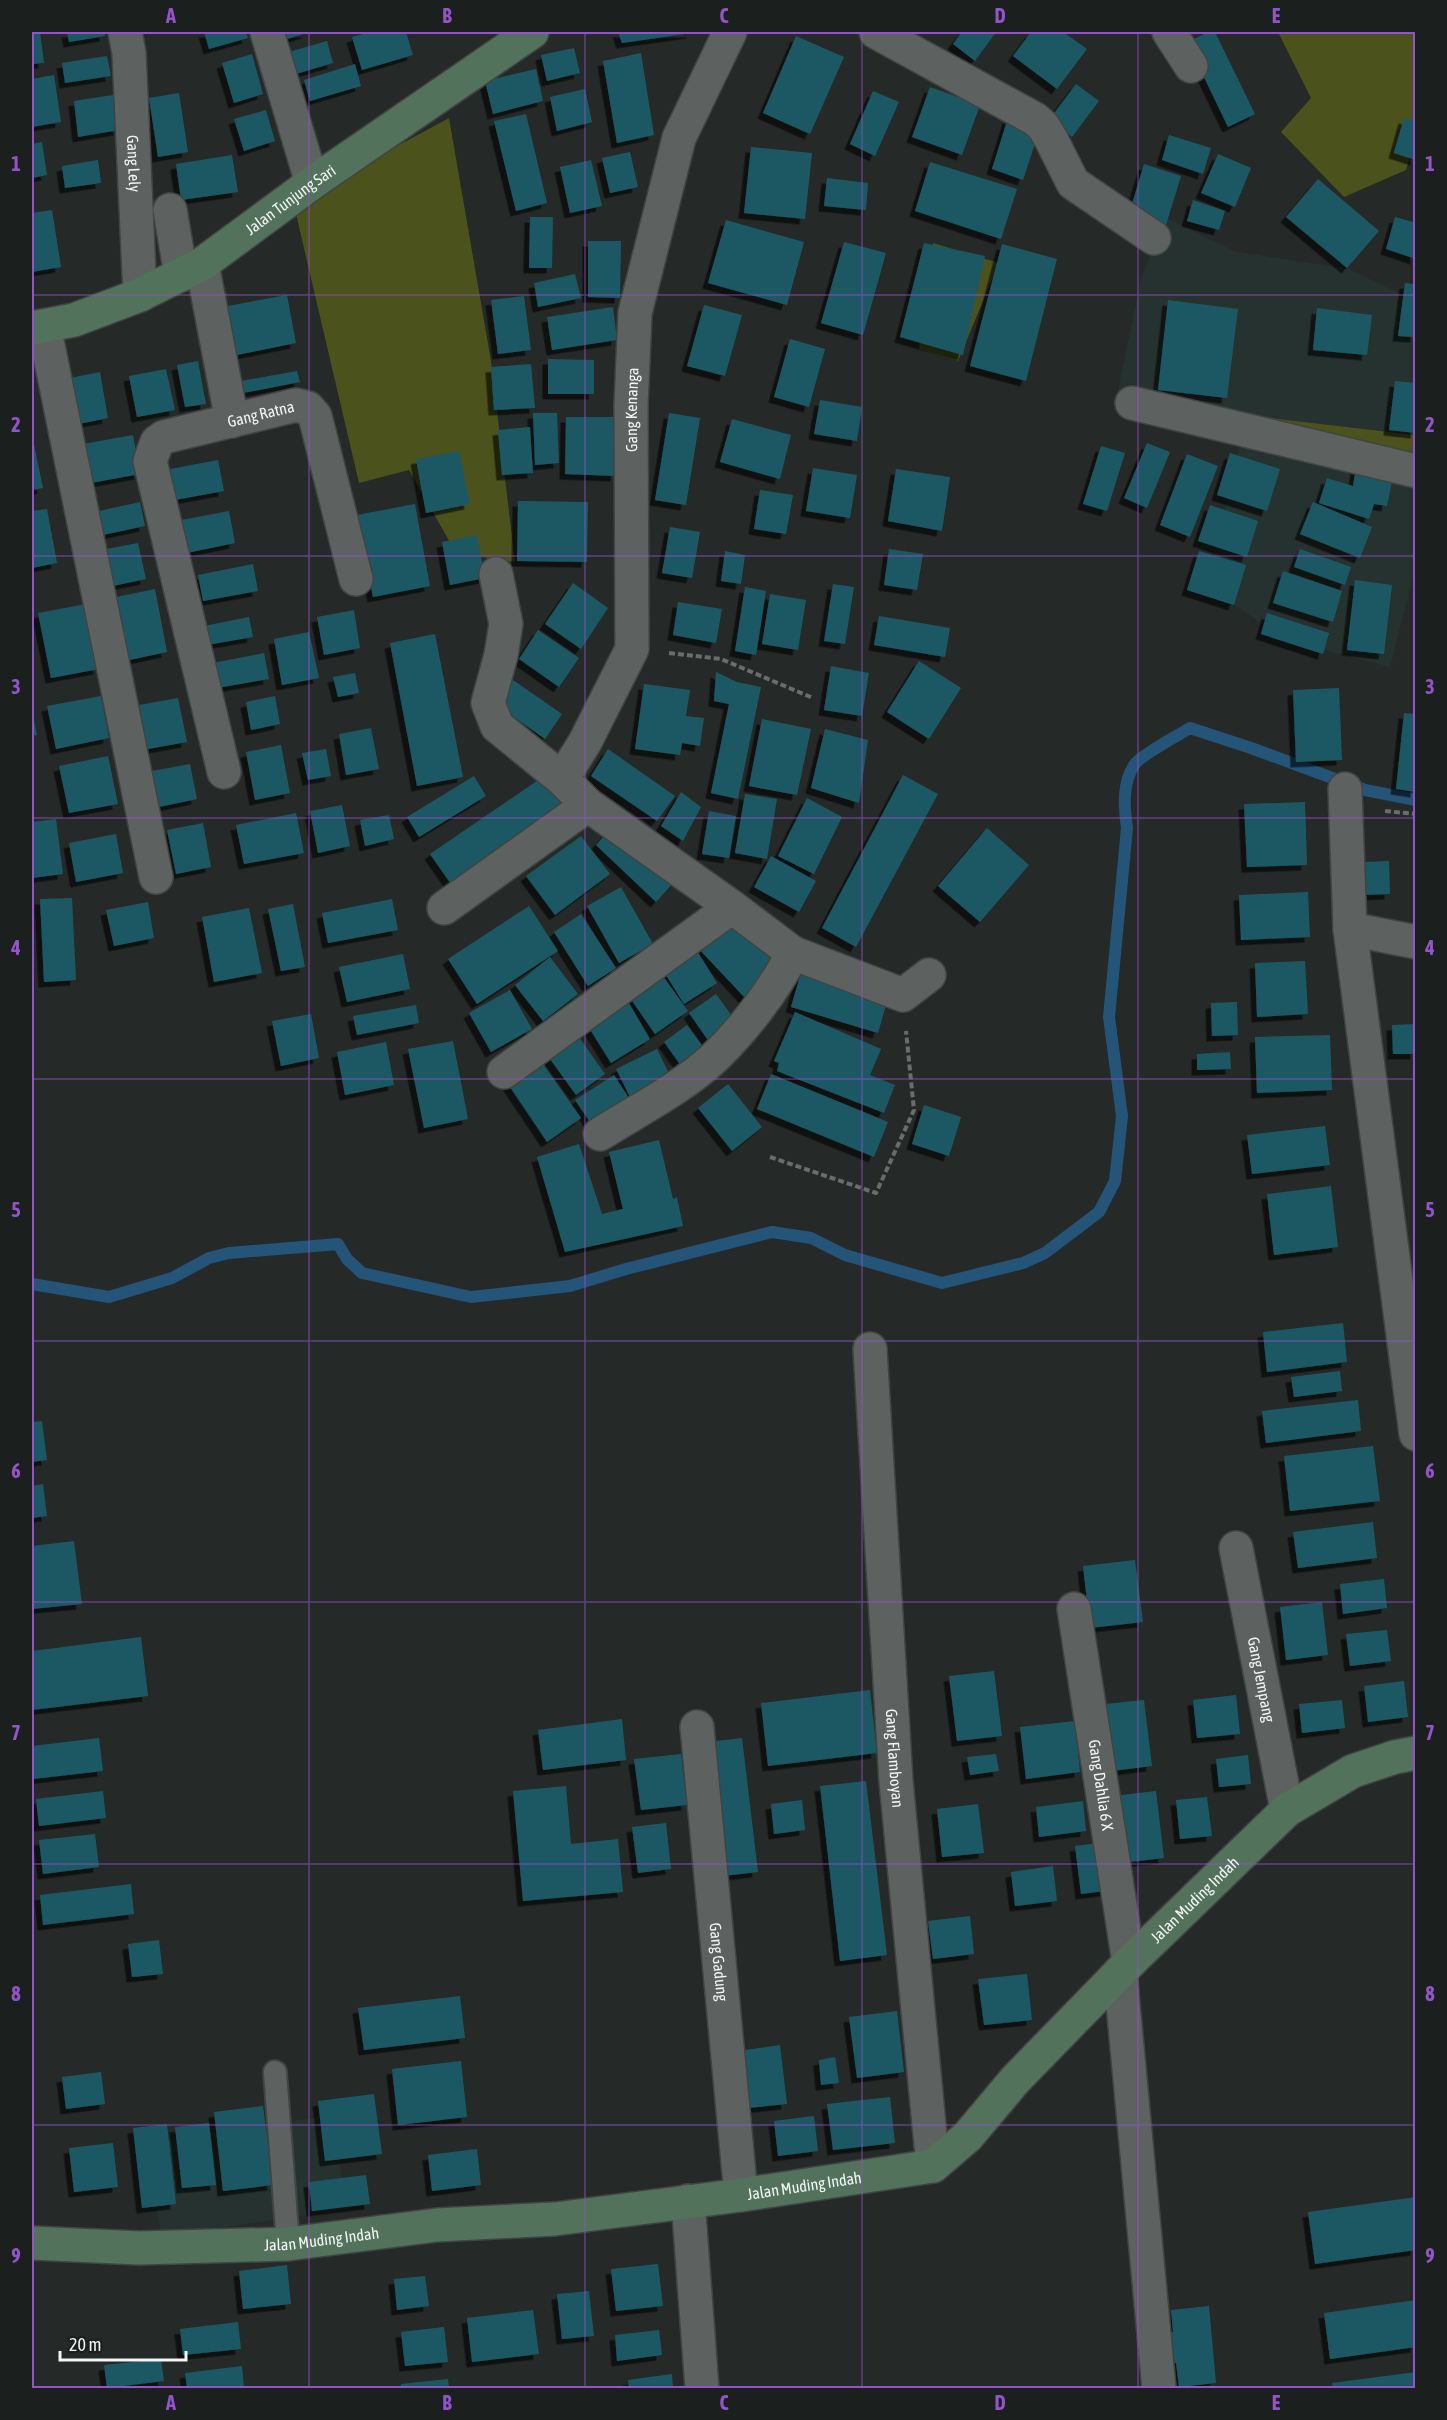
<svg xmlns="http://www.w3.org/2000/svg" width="1447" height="2420" font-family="'Asap Condensed',sans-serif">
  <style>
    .built { fill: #26322f }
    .green { fill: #4b521c }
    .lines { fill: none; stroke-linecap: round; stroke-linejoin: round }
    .stream { stroke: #245478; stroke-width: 12 }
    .building { fill: #1c5964; filter: url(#shadow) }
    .lane-casing { stroke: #404443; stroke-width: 26 }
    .street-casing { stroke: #404443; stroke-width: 36 }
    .secondary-casing { stroke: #404443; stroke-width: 36 }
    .path { stroke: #696d6c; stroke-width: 4; stroke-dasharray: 6 3; stroke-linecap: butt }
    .lane { stroke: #5d6261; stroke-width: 22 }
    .street { stroke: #5d6261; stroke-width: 33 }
    .secondary { stroke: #52725b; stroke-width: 33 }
    .grid { fill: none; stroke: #9354ca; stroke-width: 1.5; stroke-opacity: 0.55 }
    .labels { text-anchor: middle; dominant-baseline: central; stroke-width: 6; stroke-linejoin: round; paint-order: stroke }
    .street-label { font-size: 16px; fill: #f3f6f5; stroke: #1b1f1e }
    .neatline { fill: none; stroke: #9354ca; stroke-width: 2 }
    .grid-label { font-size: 20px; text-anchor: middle; font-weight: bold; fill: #9354ca }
  </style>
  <defs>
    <filter id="shadow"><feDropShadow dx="-5.5" dy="5.5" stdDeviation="0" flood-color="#0009"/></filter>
  </defs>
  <rect width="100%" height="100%" fill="#252928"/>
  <path class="built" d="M1165 217 1234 251 1349 269 1415 301V435L1261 417 1118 390 1141 279Z
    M1241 441 1415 486V569L1390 667 1283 639 1207 585Z
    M333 2115 346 2209 161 2237 147 2143Z"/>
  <path class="green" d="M1278 32H1415V141L1406 170 1344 197 1281 132 1311 98Z
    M449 118 491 361 515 562 456 553 409 470 359 483 296 214 340 177Z
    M933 243 999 263 958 361 919 349Z
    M1261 417 1415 435V486Z"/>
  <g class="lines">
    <path class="stream" d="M32 1284 109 1297 172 1278 209 1258 229 1253 338 1244 347 1259 362 1273 471 1297 570 1286 626 1269 772 1232 811 1238 845 1255 942 1283 1023 1263 1045 1253 1099 1212 1115 1181 1122 1116 1109 1017 1127 828C1124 807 1122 782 1135 764 1141 755 1179 735 1190 728L1251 748 1365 790 1416 800"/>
  </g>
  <path class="building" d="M32 32H40L44 63 32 64Z
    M67 32H105V36L69 42Z
    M204 32H246L248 38 209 49Z
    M281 32H310L284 40Z
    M370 32H406L413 55 362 70 352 37Z
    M618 32H692V33L622 43Z
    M962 32H996L975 61 953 44Z
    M1031 32H1063L1087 49 1057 89 1013 56Z
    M1209 32H1215L1255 114 1228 127 1187 42Z
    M796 36 844 57 810 134 763 113Z
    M327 41 333 63 296 74 289 52Z
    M574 48 580 73 547 81 541 55Z
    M641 53 654 135 617 143 603 61Z
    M252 54 263 94 234 103 222 63Z
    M107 56 111 76 65 83 62 63Z
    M355 64 361 86 310 101 304 80Z
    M536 69 543 101 493 114 485 81Z
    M54 75 61 122 32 127V79Z
    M1076 84 1099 101 1072 137 1049 120Z
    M930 87 980 105 962 155 912 137Z
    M585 89 592 122 557 131 550 97Z
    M873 91 899 102 875 156 850 144Z
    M179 93 188 152 158 157 149 98Z
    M113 95 119 130 78 137 74 101Z
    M266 110 275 141 244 151 234 119Z
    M526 114 547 203 516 211 494 121Z
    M1008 118 1040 128 1023 180 992 169Z
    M1404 118 1416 121V160L1394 153Z
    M1169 135 1211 148 1203 174 1162 160Z
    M42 142 47 175 32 178V144Z
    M751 147 812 153 805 219 744 213Z
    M630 152 638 187 610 193 602 158Z
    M1218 154 1251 168 1235 207 1201 193Z
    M232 155 238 192 181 200 176 164Z
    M98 160 101 183 65 188 62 166Z
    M591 160 602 206 570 213 560 167Z
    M930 162 1017 189 1001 239 915 211Z
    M1144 164 1181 176 1166 225 1129 214Z
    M827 178 868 183 866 210 824 206Z
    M1318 179 1379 231 1347 268 1286 217Z
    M1193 200 1225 211 1219 230 1187 221Z
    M52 210 61 267 32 272V213Z
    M530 217H553L552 268H529Z
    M1395 217 1416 223V259L1386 249Z
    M726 220 804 242 787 305 708 283Z
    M588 241H621L620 298 588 297Z
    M844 242 886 253 863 335 821 323Z
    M924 243 985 256 963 355 900 337Z
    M1002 244 1057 259 1026 381 970 366Z
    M575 274 581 298 538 307 534 283Z
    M1405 283 1416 284V337L1398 336Z
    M287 295 296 343 232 356 222 307Z
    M524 296 531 350 498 354 491 300Z
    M1168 300 1238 309 1227 398 1158 390Z
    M704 305 742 315 725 376 687 366Z
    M613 307 617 340 552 350 547 317Z
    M1317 308 1372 315 1367 355 1313 350Z
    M790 339 825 349 809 407 774 397Z
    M548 359 594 360V394H548Z
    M198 361 206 404 185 407 177 365Z
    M531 364 535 408 494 410 491 367Z
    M166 369 175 410 137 417 129 376Z
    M297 371 300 382 243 393 241 381Z
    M100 372 108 418 74 425 65 379Z
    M1395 381 1416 383V433L1389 430Z
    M820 400 862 407 857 441 814 434Z
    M533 413H557L559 463 535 465Z
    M669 413 700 418 686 505 655 500Z
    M566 417H617L616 476 565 474Z
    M732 419 791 435 780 479 720 462Z
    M530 427 533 473 502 475 498 430Z
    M32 435 43 488 32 490Z
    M133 435 140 474 91 483 83 444Z
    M1147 443 1170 452 1147 508 1124 498Z
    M1101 446 1125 453 1107 511 1083 504Z
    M459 451 470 504 426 513 416 459Z
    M1230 453 1280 469 1267 511 1217 495Z
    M1187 454 1218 466 1190 537 1160 525Z
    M218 460 224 491 175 500 170 469Z
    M813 468 857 475 850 518 806 511Z
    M1356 468 1393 476 1387 506 1374 504 1369 519 1319 503 1327 478 1353 486Z
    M896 469 950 477 942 531 888 521Z
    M760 490 793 495 786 534 754 529Z
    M518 501 588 502 587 562 517 561Z
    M140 502 145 526 103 535 99 511Z
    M1313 502 1372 527 1360 558 1300 534Z
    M415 504 430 586 373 597 357 515Z
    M1210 505 1258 521 1247 557 1198 541Z
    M47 509 57 563 32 568V511Z
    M229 511 235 543 182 554 176 521Z
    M670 527 700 532 692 578 662 573Z
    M477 535 485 578 450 585 442 542Z
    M138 543 146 579 108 587 101 550Z
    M889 549 923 554 917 590 884 585Z
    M1300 549 1351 567 1345 585 1294 567Z
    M725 551 745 555 741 584 721 581Z
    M1199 551 1246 565 1234 605 1187 590Z
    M253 564 258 591 203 601 198 575Z
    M1283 571 1342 591 1333 622 1273 603Z
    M1355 580 1392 585 1384 654 1347 650Z
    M573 583 608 608 581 649 545 624Z
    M833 584 854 587 845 644 824 641Z
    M745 587 766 591 756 655 735 651Z
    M155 589 167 652 120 662 107 599Z
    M770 594 806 600 798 650 762 644Z
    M678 602 722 609 716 643 673 635Z
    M86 604 99 669 51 678 38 613Z
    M354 610 360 648 324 655 317 617Z
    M1267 613 1329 633 1323 654 1261 634Z
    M879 616 950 628 945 657 874 645Z
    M249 617 253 637 207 645 204 626Z
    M538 630 579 658 559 687 519 659Z
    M309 632 319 678 282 685 274 639Z
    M435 634 463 777 417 786 390 643Z
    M264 653 269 679 217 688 213 663Z
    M919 661 961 688 929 739 887 712Z
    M831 666 869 673 862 716 824 710Z
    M716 672 737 682 761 687 738 799 711 793 729 704 714 701Z
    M355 673 359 693 338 697 333 677Z
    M513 680 562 714 545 739 497 705Z
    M644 684 690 690 686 716 704 718 700 746 682 743 680 755 635 749Z
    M1339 688 1342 760 1296 762 1293 690Z
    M101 696 109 738 56 749 47 706Z
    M275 696 280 724 251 730 246 702Z
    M178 698 187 742 148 749 139 705Z
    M32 710 37 735 32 736Z
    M1404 713 1416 714V792L1396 789Z
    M762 719 811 729 797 795 749 786Z
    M371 728 379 769 346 775 339 734Z
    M825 729 868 740 859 803 811 788Z
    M281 745 290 793 255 800 246 752Z
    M326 749 331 776 308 780 302 753Z
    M608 749 675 796 657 821 591 776Z
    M108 756 118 804 69 813 59 766Z
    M190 764 197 799 159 807 152 771Z
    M550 772 572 805 453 887 430 854Z
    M903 775 938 794 856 947 822 928Z
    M474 776 486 796 419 837 407 817Z
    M681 792 701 807 683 841 661 826Z
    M745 794 777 799 767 859 735 853Z
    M807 798 842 817 814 874 778 856Z
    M1305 802 1307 865 1247 867 1244 804Z
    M342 805 350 846 318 853 310 811Z
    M709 811 736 816 729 858 702 854Z
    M296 813 304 853 244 864 236 825Z
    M389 815 394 839 365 846 360 820Z
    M56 819 63 874 32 878V822Z
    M203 823 211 867 176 874 167 830Z
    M614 825 674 882 656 902 596 845Z
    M987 828 1029 865 980 922 938 886Z
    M116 834 123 873 76 882 69 843Z
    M581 836 610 874 555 915 526 876Z
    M771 856 816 881 799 912 754 887Z
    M1389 861 1390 894 1365 895 1364 862Z
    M621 887 653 944 619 963 587 906Z
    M1308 892 1310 937 1241 940 1239 895Z
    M72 898 76 980 44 982 40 899Z
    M392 899 398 930 328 943 322 913Z
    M148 902 154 938 114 946 106 910Z
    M293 904 305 967 281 971 268 909Z
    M529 906 558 951 477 1004 448 959Z
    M249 908 262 973 214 982 202 917Z
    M736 910 785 963 747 1000 697 947Z
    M581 914 616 968 588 986 554 932Z
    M694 946 717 983 684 1004 661 967Z
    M403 954 410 989 347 1002 339 967Z
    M550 957 578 994 543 1021 515 985Z
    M1305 961 1308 1014 1257 1017 1255 963Z
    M803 966 890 991 878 1033 791 1007Z
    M660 972 688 1011 655 1034 628 995Z
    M510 990 532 1029 491 1052 469 1013Z
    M716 994 737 1023 710 1043 689 1013Z
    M626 998 650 1039 611 1063 586 1023Z
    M1237 1002 1238 1035 1212 1036 1211 1003Z
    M416 1005 419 1023 357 1035 353 1016Z
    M795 1012 881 1049 870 1075 895 1085 884 1113 777 1071 779 1063 774 1061Z
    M311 1014 319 1058 281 1066 272 1021Z
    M1416 1024V1054H1393L1392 1025Z
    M687 1025 707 1052 684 1070 664 1042Z
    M1330 1035 1332 1090 1257 1093 1255 1037Z
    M579 1037 605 1074 576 1095 550 1059Z
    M453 1041 468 1119 424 1128 408 1049Z
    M386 1042 394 1085 345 1095 337 1052Z
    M657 1049 672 1080 632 1101 616 1069Z
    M1230 1052 1231 1069 1197 1070V1054Z
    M541 1061 581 1118 547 1142 508 1084Z
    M771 1074 888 1122 874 1157 757 1109Z
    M614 1075 632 1103 594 1128 575 1100Z
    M728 1084 762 1127 732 1151 698 1108Z
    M924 1105 961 1117 949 1156 912 1144Z
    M1325 1126 1330 1165 1252 1174 1247 1135Z
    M659 1140 673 1199 677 1197 683 1226 565 1252 537 1157 579 1144 602 1214 623 1209 609 1152Z
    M1331 1186 1338 1247 1274 1255 1267 1194Z
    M1343 1323 1347 1362 1267 1372 1263 1332Z
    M1340 1371 1342 1391 1294 1397 1291 1377Z
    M1358 1400 1361 1431 1266 1443 1262 1411Z
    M42 1421 47 1460 32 1462V1422Z
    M1373 1446 1380 1501 1290 1511 1284 1456Z
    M43 1484 47 1516 32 1518V1486Z
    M1373 1522 1377 1558 1298 1568 1293 1532Z
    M74 1541 82 1604 32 1609V1546Z
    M1135 1560 1143 1622 1090 1628 1083 1566Z
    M1384 1579 1387 1608 1343 1614 1340 1584Z
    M1322 1602 1328 1655 1286 1660 1280 1607Z
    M1387 1630 1391 1661 1350 1666 1346 1634Z
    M141 1637 148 1696 32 1710V1651Z
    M994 1671 1002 1736 957 1741 949 1676Z
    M1404 1681 1408 1717 1368 1722 1364 1686Z
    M870 1690 877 1753 768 1766 761 1703Z
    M1236 1695 1240 1734 1197 1738 1193 1700Z
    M1144 1700 1152 1766 1104 1772 1096 1705Z
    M1342 1700 1345 1728 1302 1733 1299 1704Z
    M622 1719 626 1760 543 1770 538 1730Z
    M1075 1721 1080 1772 1026 1779 1020 1727Z
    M99 1738 103 1771 33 1779 32 1746Z
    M742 1738 758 1872 723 1876 708 1742Z
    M681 1754 687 1805 641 1810 634 1759Z
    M996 1754 999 1771 970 1775 967 1757Z
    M1248 1755 1251 1784 1219 1787 1216 1759Z
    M866 1781 887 1955 840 1961 820 1786Z
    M566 1786 571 1844 618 1839 623 1892 523 1901 513 1791Z
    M103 1791 106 1818 39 1826 36 1799Z
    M1156 1791 1164 1858 1121 1863 1113 1796Z
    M1207 1797 1212 1836 1180 1839 1176 1800Z
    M802 1800 805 1830 774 1834 771 1804Z
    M1083 1801 1086 1831 1039 1837 1036 1807Z
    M978 1804 984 1853 942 1857 937 1809Z
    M666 1823 671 1869 638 1873 632 1827Z
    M95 1834 99 1867 43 1874 39 1840Z
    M1107 1842 1113 1890 1081 1894 1075 1846Z
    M1053 1866 1057 1901 1015 1906 1011 1872Z
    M131 1884 134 1914 43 1925 40 1895Z
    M970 1916 974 1954 933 1959 928 1921Z
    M159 1940 163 1974 132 1977 128 1944Z
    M1027 1974 1032 2020 984 2025 978 1979Z
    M460 1996 465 2038 364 2050 358 2008Z
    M897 2011 904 2072 857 2078 849 2017Z
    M780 2045 787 2104 738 2109 732 2052Z
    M835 2057 839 2083 821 2085 819 2060Z
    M461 2061 467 2117 398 2125 392 2069Z
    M101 2072 105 2104 66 2109 62 2077Z
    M374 2094 382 2154 325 2161 318 2101Z
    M890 2097 895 2143 833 2150 827 2104Z
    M263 2106 273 2185 223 2191 214 2112Z
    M814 2116 818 2151 778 2156 774 2121Z
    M209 2123 216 2185 182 2188 175 2127Z
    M167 2124 176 2204 142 2208 133 2128Z
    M113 2143 118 2187 74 2192 69 2148Z
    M477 2149 481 2185 432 2191 428 2155Z
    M366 2175 370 2204 312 2211 309 2182Z
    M1416 2197V2250L1315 2264 1308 2212Z
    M658 2264 663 2306 616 2311 611 2269Z
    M287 2265 291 2304 243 2309 239 2271Z
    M425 2276 429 2306 397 2310 394 2279Z
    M589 2291 594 2336 562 2339 557 2294Z
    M1416 2300V2347L1330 2359 1324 2313Z
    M1209 2306 1216 2383 1179 2387 1176 2363H1170L1167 2333 1173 2332 1171 2310Z
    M533 2310 539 2354 472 2362 467 2318Z
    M238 2322 241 2349 183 2355 180 2329Z
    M444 2327 448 2362 405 2366 401 2332Z
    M659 2330 662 2355 617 2361 615 2335Z
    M161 2359 164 2381 107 2388 104 2365Z
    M242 2366 244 2388H187L185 2373Z
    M1416 2372V2388H1333L1332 2383Z
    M672 2374 673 2388H629L628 2380Z
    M448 2379 449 2388H401V2384Z"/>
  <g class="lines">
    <defs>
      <path id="lane" d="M275 2072 288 2244"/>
      <g id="street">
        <path id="s1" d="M125 32 129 53 140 295"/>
        <path d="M267 32 312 183"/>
        <path d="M876 32 1035 119 1043 126 1051 139 1073 183 1154 238"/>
        <path d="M1169 32 1191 66"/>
        <path d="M170 210 181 275"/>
        <path d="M202 264 232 421"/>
        <path d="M44 326 156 877"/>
        <path d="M1132 403 1416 471"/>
        <path d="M496 574 506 624 501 655 488 703 497 726 562 779 588 805 732 907 793 953C774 990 745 1028 715 1057 682 1088 638 1110 600 1134"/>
        <path id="s2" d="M224 772 150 461 157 442 164 437 296 405 308 408 315 416 356 579"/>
        <path id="s3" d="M562 779 585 742 632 649 631 405 635 313 679 138 730 32"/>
        <path d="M1345 789 1350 929 1416 1434"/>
        <path d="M444 908 588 805"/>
        <path d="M1350 929 1416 942"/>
        <path d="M793 953 903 995 929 975"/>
        <path d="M504 1072 732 907"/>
        <path id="s4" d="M870 1349 896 1781 933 2166"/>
        <path id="s5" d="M1236 1548 1287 1810"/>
        <path id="s6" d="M1074 1609 1129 1963"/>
        <path id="s7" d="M697 1727 741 2195"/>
        <path d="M1120 1972 1159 2388"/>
        <path d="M688 2201 702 2388"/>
      </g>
      <g id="secondary">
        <path id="s8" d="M32 328 74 320 140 295 202 264 312 183 532 32"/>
        <path id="s9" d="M32 2243 139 2248 288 2244 437 2225 555 2219 741 2195 933 2166 968 2136 1015 2080 1129 1963 1287 1810 1353 1771 1395 1757 1416 1753"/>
      </g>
    </defs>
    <use href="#lane" class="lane-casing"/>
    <use href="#street" class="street-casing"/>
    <use href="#secondary" class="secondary-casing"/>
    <path class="path" d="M669 653 721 659 813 698
      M1385 811 1416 814
      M770 1157 876 1193 914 1110 906 1031"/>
    <use href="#lane" class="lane"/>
    <use href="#street" class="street"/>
    <use href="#secondary" class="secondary"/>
  </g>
  <path class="grid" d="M309 32V2388M585 32V2388M862 32V2388M1138 32V2388M32 295H1416M32 556H1416M32 818H1416M32 1079H1416M32 1341H1416M32 1602H1416M32 1864H1416M32 2125H1416"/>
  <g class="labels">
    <g class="street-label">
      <text stroke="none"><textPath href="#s1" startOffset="132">Gang Lely</textPath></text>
      <text stroke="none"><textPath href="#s8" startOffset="292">Jalan Tunjung Sari</textPath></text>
      <text stroke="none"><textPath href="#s2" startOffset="448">Gang Ratna</textPath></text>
      <text stroke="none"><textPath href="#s3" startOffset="387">Gang Kenanga</textPath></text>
      <text stroke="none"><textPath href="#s5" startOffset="134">Gang Jempang</textPath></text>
      <text stroke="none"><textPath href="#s4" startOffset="410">Gang Flamboyan</textPath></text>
      <text stroke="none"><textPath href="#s6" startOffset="178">Gang Dahlia 6 X</textPath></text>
      <text stroke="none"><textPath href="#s9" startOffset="1280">Jalan Muding Indah</textPath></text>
      <text stroke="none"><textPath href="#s7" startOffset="236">Gang Gadung</textPath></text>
      <text stroke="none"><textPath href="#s9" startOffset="776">Jalan Muding Indah</textPath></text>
      <text stroke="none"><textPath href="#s9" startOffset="290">Jalan Muding Indah</textPath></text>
    </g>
  </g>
  <rect width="1447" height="2420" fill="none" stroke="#1b1f1e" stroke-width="66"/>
  <path d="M60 2351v9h126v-9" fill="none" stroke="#f3f6f5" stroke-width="3"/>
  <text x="69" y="2351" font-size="18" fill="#f3f6f5" stroke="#1b1f1e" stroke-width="4.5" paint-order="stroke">20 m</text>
  <rect x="33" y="33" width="1381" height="2354" class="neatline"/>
  <g class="grid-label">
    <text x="171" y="23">A</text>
    <text x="447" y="23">B</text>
    <text x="724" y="23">C</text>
    <text x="1000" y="23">D</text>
    <text x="1276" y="23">E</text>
    <text x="16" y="171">1</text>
    <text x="1430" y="171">1</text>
    <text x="16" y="432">2</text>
    <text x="1430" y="432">2</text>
    <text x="16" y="694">3</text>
    <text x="1430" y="694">3</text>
    <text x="16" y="955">4</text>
    <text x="1430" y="955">4</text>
    <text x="16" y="1217">5</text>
    <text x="1430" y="1217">5</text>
    <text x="16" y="1478">6</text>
    <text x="1430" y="1478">6</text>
    <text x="16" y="1740">7</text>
    <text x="1430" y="1740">7</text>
    <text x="16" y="2001">8</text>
    <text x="1430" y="2001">8</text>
    <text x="16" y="2263">9</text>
    <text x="1430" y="2263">9</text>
    <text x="171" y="2410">A</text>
    <text x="447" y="2410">B</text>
    <text x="724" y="2410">C</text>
    <text x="1000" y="2410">D</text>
    <text x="1276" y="2410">E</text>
  </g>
</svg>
